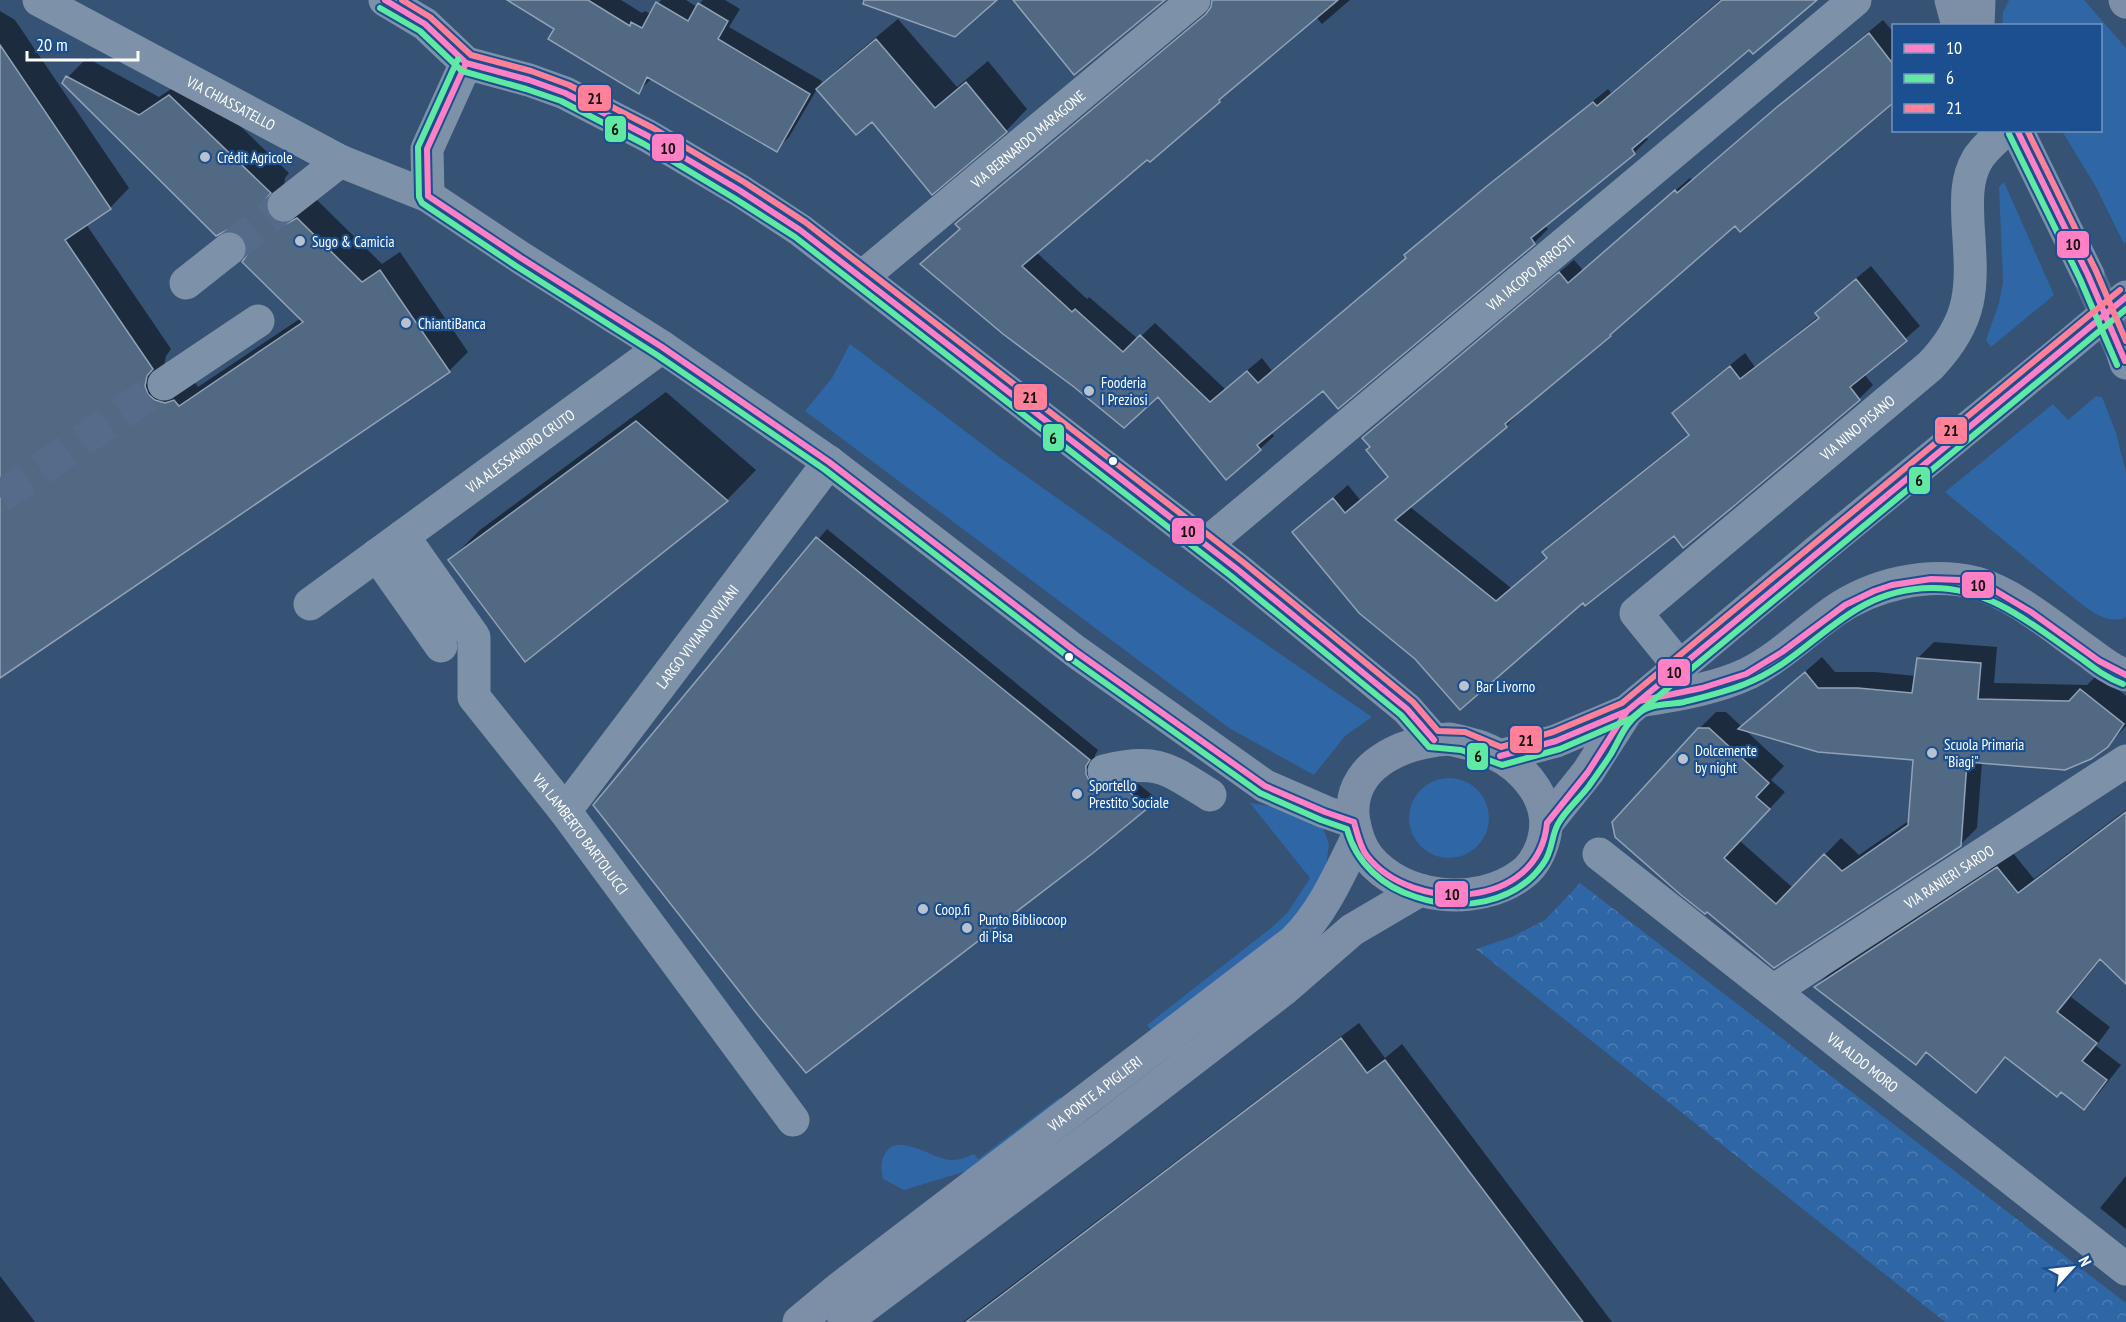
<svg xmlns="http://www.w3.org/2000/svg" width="2126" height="1322" font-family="'PT Sans Narrow',sans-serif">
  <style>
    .grass { fill: #2f66a5 }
    .forest { fill: url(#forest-crowns) }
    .shadow { fill: #0007; fill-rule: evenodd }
    .building { fill: #526984; stroke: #92a2b6; stroke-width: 1.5 }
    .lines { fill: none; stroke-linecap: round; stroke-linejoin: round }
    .minor-tunnel { stroke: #546c89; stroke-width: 33; stroke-dasharray: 33 16; stroke-linecap: butt }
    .major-tunnel { stroke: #546c89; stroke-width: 33; stroke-dasharray: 33 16; stroke-linecap: butt }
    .minor { stroke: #7d92a8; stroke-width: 33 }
    .major { stroke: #7d8ea7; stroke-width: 33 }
    .major-bridge { stroke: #7d8ea7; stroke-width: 33 }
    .bus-1-casing { stroke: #1b4f8f; stroke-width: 10 }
    .bus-2-casing { stroke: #1b4f8f; stroke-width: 10 }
    .bus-3-casing { stroke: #1b4f8f; stroke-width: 10 }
    .bus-1 { stroke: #ff80c5; stroke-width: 6 }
    .bus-2 { stroke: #60e9a3; stroke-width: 6 }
    .bus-3 { stroke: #ff8098; stroke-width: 6 }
    .poi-dot { fill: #b9c2ce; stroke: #1b4f8f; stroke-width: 2 }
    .bus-dot { fill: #fff; stroke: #1b4f8f; stroke-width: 2 }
    .labels { text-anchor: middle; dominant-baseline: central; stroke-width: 4.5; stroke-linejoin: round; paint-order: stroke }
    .street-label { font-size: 15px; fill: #fff; stroke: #1b4f8f }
    .poi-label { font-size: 15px; fill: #fff; stroke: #1b4f8f; text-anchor: start }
    .line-badge { stroke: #1b4f8f; stroke-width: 2 }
    .pale-badge-label { font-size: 16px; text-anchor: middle; font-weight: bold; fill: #111 }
  </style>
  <defs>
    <pattern id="forest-crowns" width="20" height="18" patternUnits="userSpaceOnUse" patternTransform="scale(1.5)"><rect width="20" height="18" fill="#2f66a5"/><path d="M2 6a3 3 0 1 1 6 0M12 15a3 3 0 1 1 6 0" fill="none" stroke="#4e7db2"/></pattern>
  </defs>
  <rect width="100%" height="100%" fill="#365274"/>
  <path class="grass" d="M2009 0H2084L2126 48V241L2124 244 2096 187 2062 131 2100 130V26L2002 25 2003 12Z
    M2004 182 2054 295 1991 347 1986 340 1999 303 2003 282 1999 187Z
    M850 344 1002 459 1180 585 1372 717 1345 736 1314 775 1229 728 805 411 832 378Z
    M2096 396 2102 397 2116 433 2126 473V617C2107 626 2088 609 2074 598L1945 492 2053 404 2068 420Z
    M1409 818a40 40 0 1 1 80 0a40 40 0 1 1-80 0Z
    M1250 803 1291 809 1322 826 1329 844 1325 874 1292 924 1152 1031 1147 1025 1271 928 1288 912 1310 878Z
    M1060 1097 1062 1101 973 1169 904 1190 883 1179C881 1169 880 1161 886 1152 899 1132 934 1160 951 1160 959 1160 967 1157 974 1154L978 1159Z"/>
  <path class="forest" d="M1580 883 2126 1303V1322H1945L1476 949 1512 937 1545 920Z"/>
  <path class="shadow" d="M510 0H621L642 13 645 11 651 14 661 0H686L697 7 703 0H725L740 9 729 27 822 81 819 88 839 68 898 19 957 87 988 61 1027 109 1006 131 872 119 817 89 789 137 776 150 652 78 638 92 556 28Z
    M1214 0H1350L1322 24 1316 17 1219 100 1147 158 1036 252 1087 299 1089 297 1138 339 1155 323 1225 389 1262 358 1272 371 1407 257 1406 255 1419 242 1608 89 1611 93 1720 0H1814L1750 48 1645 136 1648 139 1634 153 1545 225 1548 229 1534 243 1338 407 1323 389 1271 432 1274 436 1260 449 922 263 961 228 957 224 971 210 1211 9Z
    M0 11 15 20 129 188 110 208 86 224 171 349 166 356 164 366 194 381 198 387 301 318 248 256 249 247 244 236 68 77 87 58 159 97 189 77 289 173 285 178 284 187 306 205 317 200 382 264 400 252 468 352 449 371 0 676Z
    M1883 20 1894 33V101L1740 230 1735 224 1610 335 1519 411 1520 412 1506 426 1409 506 1511 588 1548 557 1544 552 1558 538 1690 433 1674 413 1688 399 1745 353 1755 367 1819 316 1817 313 1831 299 1871 266 1920 326 1864 374 1873 385 1859 399 1583 601 1417 658 1294 532 1348 485 1360 500 1389 476 1364 438 1378 424 1574 260 1583 270 1690 178 1692 180 1793 94Z
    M666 392 756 470 727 500 450 560 480 530Z
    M827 529 1098 750 1095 755 1094 765 1131 778 1156 798 1147 807 595 805Z
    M1934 642 1997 647 1994 683 2087 685 2098 674 2126 696V726L2107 746 1982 762 1977 828 1960 845 1774 966 1707 910 1699 729 1716 712H1726L1742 727 1822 657 1835 672H1875L1916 676 1918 658ZM1744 729 1915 759 1910 820 1859 855 1841 838 1793 888 1740 841 1785 792 1771 780 1784 766Z
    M2126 810V982L2102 958 2071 997 2110 1027 2096 1046 2121 1065 2099 1093 2084 1108 2061 1090 2007 1056 1976 1091 1928 1051 1916 1063 1816 986 1831 972 2013 853 2034 879Z
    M1359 1023 1385 1058 1402 1044 1612 1322H963Z
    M2126 1176V1229L2100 1208Z
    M0 1276 35 1322H0Z"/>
  <path class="building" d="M507 0H588L630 26 631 22 642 28 656 2 688 21 698 3 728 21 718 39 810 94 777 152 647 77 639 94 548 39 554 29Z
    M864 0H997L955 37 863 4Z
    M1013 0H1165L1074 75Z
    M1212 0H1338L1219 100 1220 102 1150 162 1147 160 1022 266 1072 312 1075 309 1123 352 1140 335 1210 402 1247 371 1258 383 1406 258 1404 255 1487 186 1593 102 1597 106 1722 0H1817L1753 54 1749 50 1632 149 1635 154 1531 238 1535 244 1338 409 1323 391 1257 445 1261 450 1226 480 1158 397 1124 428 1074 387 1003 334 920 264 960 229 955 224 1206 14 1211 7Z
    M1869 33 1893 64V103L1740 232 1735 226 1610 335 1611 336 1505 424 1507 427 1395 520 1496 601 1547 558 1542 552 1689 435 1672 413 1730 366 1740 379 1819 318 1815 313 1856 279 1907 341 1850 387 1860 400 1734 506 1683 548 1674 536 1585 606 1583 603 1460 710 1415 659 1359 613 1292 532 1333 498 1345 513 1388 477 1366 450 1370 447 1362 438 1559 272 1568 283 1675 190 1677 193 1777 107Z
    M876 39 935 108 966 82 1007 132 932 195 872 122 856 135 816 89Z
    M0 45 111 209 65 240 153 369 147 376 145 386 148 394 155 400 165 403 174 400 179 406 303 322 242 262 247 255 248 247 243 237 236 232 227 230 216 236 62 83 66 76 139 115 169 95 271 193 266 199 265 207 270 217 278 223 286 224 297 218 362 282 380 270 450 372 0 678Z
    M636 421 728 501 525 662 448 560Z
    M816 537 1090 760 1086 766V774L1091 784 1099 789 1122 786 1148 808 1093 853 806 1073 757 1014 593 805Z
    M1917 658 1981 663 1978 699 2069 701 2080 689 2124 724 2108 747 2091 759 2065 770 1967 762 1961 846 1774 968 1707 912 1705 914 1681 895 1615 837 1612 822 1698 728H1709L1769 783 1756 797 1770 809 1724 858 1776 904 1824 854 1842 871 1908 825 1913 760 1818 752 1738 729 1805 672 1818 688H1858L1912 693Z
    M2126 812V984L2100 959 2057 1012 2097 1043 2082 1061 2107 1080 2084 1110 2061 1092 2057 1097 2005 1057 1976 1093 1926 1052 1916 1065 1814 987 1997 867 2018 893Z
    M1341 1038 1367 1073 1385 1060 1583 1322H966Z"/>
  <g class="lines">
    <path class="minor-tunnel" d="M229 249 284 205
      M0 497 164 384"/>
    <path class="major-tunnel" d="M2088 275 2123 354"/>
    <g class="minor">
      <path id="s1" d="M39 0 340 161 428 196 521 258 662 347 829 462 1075 651 1265 786 1325 812 1354 822"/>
      <path d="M385 0 425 24 466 63 529 80 565 93 648 136 739 190 800 230 1237 569 1407 709 1434 740"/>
      <path d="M428 196 427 149 466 63"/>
      <path d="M284 205 340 161"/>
      <path id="s2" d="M862 277 1194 0"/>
      <path d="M186 283 229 249"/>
      <path d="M164 384 258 321"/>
      <path id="s3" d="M403 536 474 637V697L565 811 793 1120"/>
      <path id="s4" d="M1206 544 1855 0"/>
      <path d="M377 555 441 646"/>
      <path id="s5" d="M310 604 662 347"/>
      <path id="s6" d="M1679 666 1636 613 1930 366C1976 318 1972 285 1968 223 1967 201 1966 179 1977 160 1983 149 1996 139 2005 130"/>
      <path d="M1104 771C1156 758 1167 768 1210 795"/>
      <path id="s7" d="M565 811 829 462"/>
      <path id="s8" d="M1599 854 2126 1269"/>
      <path id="s9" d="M1773 991 2126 761"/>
    </g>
    <g class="major">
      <path d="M1951 0 1958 26"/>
      <path d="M2125 0 2126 2"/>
      <path d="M1978 26 1979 0"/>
      <path d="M2017 130 2088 275"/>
      <path d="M2123 354 2126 363"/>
      <path d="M1639 701C1675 695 1716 689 1749 673 1780 657 1805 632 1833 612 1873 584 1929 571 1976 583 2015 594 2055 629 2088 652 2099 660 2113 672 2126 675"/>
      <path d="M1449 739C1463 742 1479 745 1492 752 1526 768 1555 803 1543 842 1539 855 1533 867 1521 875 1478 907 1402 900 1368 857 1360 847 1357 835 1354 823 1344 766 1402 742 1449 739Z"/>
      <path d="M1500 756 1556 741 1627 711 1820 549 2064 349"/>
      <path d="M1547 823 1588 772 1627 711"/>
      <path id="s10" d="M799 1322 841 1287 1294 941C1323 912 1339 875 1357 838"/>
      <path d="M844 1322 1101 1130 1283 990 1352 930 1420 890"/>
    </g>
    <path class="major-bridge" d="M2064 349 2126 297"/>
    <defs>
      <path id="bus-1" d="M385 0 425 24 466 63 529 80 565 93 648 136 739 190 800 230 1237 569 1407 709 1434 740
        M2017 130 2088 275 2125 361
        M428 196 521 258 662 347 829 462 1075 651 1265 786 1325 812 1354 822
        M428 196 427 149 466 63
        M1500 756 1556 741 1627 711 2126 297
        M1354 822C1357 833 1360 847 1367 856 1413 914 1539 910 1547 823
        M1547 823 1588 772 1627 711 1639 701 1702 688 1746 674 1782 652 1845 605 1874 591 1892 585 1931 579 1962 580 1994 590 2031 612 2099 661 2126 675"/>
      <path id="bus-2" d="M380 8 420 31 462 71 526 89 561 101 644 144 734 198 795 237 1231 576 1401 715 1429 747 1461 750 1502 765 1560 749 1632 718 2126 309
        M458 59 418 147 419 197 422 203 516 266 657 355 824 469 1070 658 1260 793 1321 820 1347 829C1356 863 1383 887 1416 897 1460 912 1515 904 1543 864 1553 851 1551 836 1558 824 1564 812 1580 798 1589 786 1596 776 1604 765 1611 754 1619 740 1625 724 1638 714 1650 703 1669 705 1684 702 1704 697 1725 692 1745 684 1814 657 1845 589 1931 588 1991 587 2035 627 2082 659 2095 669 2107 678 2123 684
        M2009 134 2080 279 2117 365"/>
      <path id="bus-3" d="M402 0 430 17 471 55 531 71 569 85 653 128 744 182 805 222 1243 562 1413 702 1438 731 1465 732 1501 747 1553 732 1622 703 2120 290
        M2027 130 2096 271 2126 341"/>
    </defs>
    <use href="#bus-1" class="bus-1-casing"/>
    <use href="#bus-2" class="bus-2-casing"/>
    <use href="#bus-3" class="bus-3-casing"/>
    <use href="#bus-1" class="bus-1"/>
    <use href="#bus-2" class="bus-2"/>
    <use href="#bus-3" class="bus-3"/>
  </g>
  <g class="poi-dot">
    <circle cx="205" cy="157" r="6"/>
    <circle cx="300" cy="241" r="6"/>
    <circle cx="406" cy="323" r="6"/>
    <circle cx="1089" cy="391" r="6"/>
    <circle cx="1464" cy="686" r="6"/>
    <circle cx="1932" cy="753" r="6"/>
    <circle cx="1683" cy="759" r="6"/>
    <circle cx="1077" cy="794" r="6"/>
    <circle cx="923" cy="909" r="6"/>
    <circle cx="967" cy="928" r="6"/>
  </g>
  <g class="bus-dot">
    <circle cx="1113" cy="461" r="5"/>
    <circle cx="1069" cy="657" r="5"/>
  </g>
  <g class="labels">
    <g class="street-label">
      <text stroke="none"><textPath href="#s1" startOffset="218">VIA CHIASSATELLO</textPath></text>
      <text stroke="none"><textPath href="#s2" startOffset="216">VIA BERNARDO MARAGONE</textPath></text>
      <text stroke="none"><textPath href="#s4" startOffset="423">VIA IACOPO ARROSTI</textPath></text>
      <text stroke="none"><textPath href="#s6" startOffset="357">VIA NINO PISANO</textPath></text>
      <text stroke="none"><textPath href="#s5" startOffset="260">VIA ALESSANDRO CRUTO</textPath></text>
      <text stroke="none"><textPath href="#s7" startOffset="219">LARGO VIVIANO VIVIANI</textPath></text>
      <text stroke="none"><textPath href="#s3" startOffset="357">VIA LAMBERTO BARTOLUCCI</textPath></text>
      <text stroke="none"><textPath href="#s9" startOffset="210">VIA RANIERI SARDO</textPath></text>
      <text stroke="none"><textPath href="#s8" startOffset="336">VIA ALDO MORO</textPath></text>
      <text stroke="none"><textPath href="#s10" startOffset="374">VIA PONTE A PIGLIERI</textPath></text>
    </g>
    <g class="poi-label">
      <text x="217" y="157">Crédit Agricole</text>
      <text x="312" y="241">Sugo &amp; Camicia</text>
      <text x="418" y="323">ChiantiBanca</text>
      <text x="1101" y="382">Fooderia<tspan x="1101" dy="17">I Preziosi</tspan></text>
      <text x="1476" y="686">Bar Livorno</text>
      <text x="1944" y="744">Scuola Primaria<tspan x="1944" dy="17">"Biagi"</tspan></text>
      <text x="1695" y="750">Dolcemente<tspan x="1695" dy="17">by night</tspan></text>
      <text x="1089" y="785">Sportello<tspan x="1089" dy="17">Prestito Sociale</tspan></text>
      <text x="935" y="909">Coop.fi</text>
      <text x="979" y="919">Punto Bibliocoop<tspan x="979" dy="17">di Pisa</tspan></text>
    </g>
  </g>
  <g class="line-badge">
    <rect x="577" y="84" width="35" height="28" rx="6" fill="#ff8098"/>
    <rect x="604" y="115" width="23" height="28" rx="6" fill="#60e9a3"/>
    <rect x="651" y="133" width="34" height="29" rx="6" fill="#ff80c5"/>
    <rect x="2056" y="230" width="34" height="29" rx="6" fill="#ff80c5"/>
    <rect x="1013" y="383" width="35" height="28" rx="6" fill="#ff8098"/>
    <rect x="1934" y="416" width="34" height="29" rx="6" fill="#ff8098"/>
    <rect x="1042" y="423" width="23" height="29" rx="6" fill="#60e9a3"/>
    <rect x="1908" y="466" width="23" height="29" rx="6" fill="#60e9a3"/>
    <rect x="1171" y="517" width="34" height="28" rx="6" fill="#ff80c5"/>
    <rect x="1961" y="571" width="34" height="28" rx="6" fill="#ff80c5"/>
    <rect x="1657" y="658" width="34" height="29" rx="6" fill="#ff80c5"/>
    <rect x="1509" y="725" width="34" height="29" rx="6" fill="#ff8098"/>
    <rect x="1466" y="742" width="23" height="29" rx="6" fill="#60e9a3"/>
    <rect x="1434" y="880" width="35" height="28" rx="6" fill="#ff80c5"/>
  </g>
  <g class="pale-badge-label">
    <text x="595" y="104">21</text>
    <text x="615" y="135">6</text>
    <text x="668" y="154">10</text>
    <text x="2073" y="250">10</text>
    <text x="1030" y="403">21</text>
    <text x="1951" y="436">21</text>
    <text x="1053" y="444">6</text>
    <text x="1919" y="486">6</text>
    <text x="1188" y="537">10</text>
    <text x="1978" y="591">10</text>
    <text x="1674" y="678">10</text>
    <text x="1526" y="746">21</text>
    <text x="1478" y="762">6</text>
    <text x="1452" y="900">10</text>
  </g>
  <rect x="1892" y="24" width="210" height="108" fill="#1b4f8f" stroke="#7695bc" stroke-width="1.5"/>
  <rect x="1904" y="44" width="30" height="9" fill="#ff80c5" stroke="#7695bc" stroke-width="1.5"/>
  <text x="1946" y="54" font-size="18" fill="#ffffff">10</text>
  <rect x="1904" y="74" width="30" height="9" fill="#60e9a3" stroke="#7695bc" stroke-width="1.5"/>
  <text x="1946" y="84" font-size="18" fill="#ffffff">6</text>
  <rect x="1904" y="104" width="30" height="9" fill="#ff8098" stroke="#7695bc" stroke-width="1.5"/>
  <text x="1946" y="114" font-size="18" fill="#ffffff">21</text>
  <g transform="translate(2072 1268) rotate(63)" stroke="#1b4f8f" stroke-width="4.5" paint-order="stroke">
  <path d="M0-4.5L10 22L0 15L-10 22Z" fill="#ffffff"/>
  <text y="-9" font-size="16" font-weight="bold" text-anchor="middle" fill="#ffffff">N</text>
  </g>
  <path d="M27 51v9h111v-9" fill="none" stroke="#ffffff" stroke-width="3"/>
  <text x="36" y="51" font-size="18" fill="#ffffff" stroke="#1b4f8f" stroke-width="4.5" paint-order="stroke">20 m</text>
</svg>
